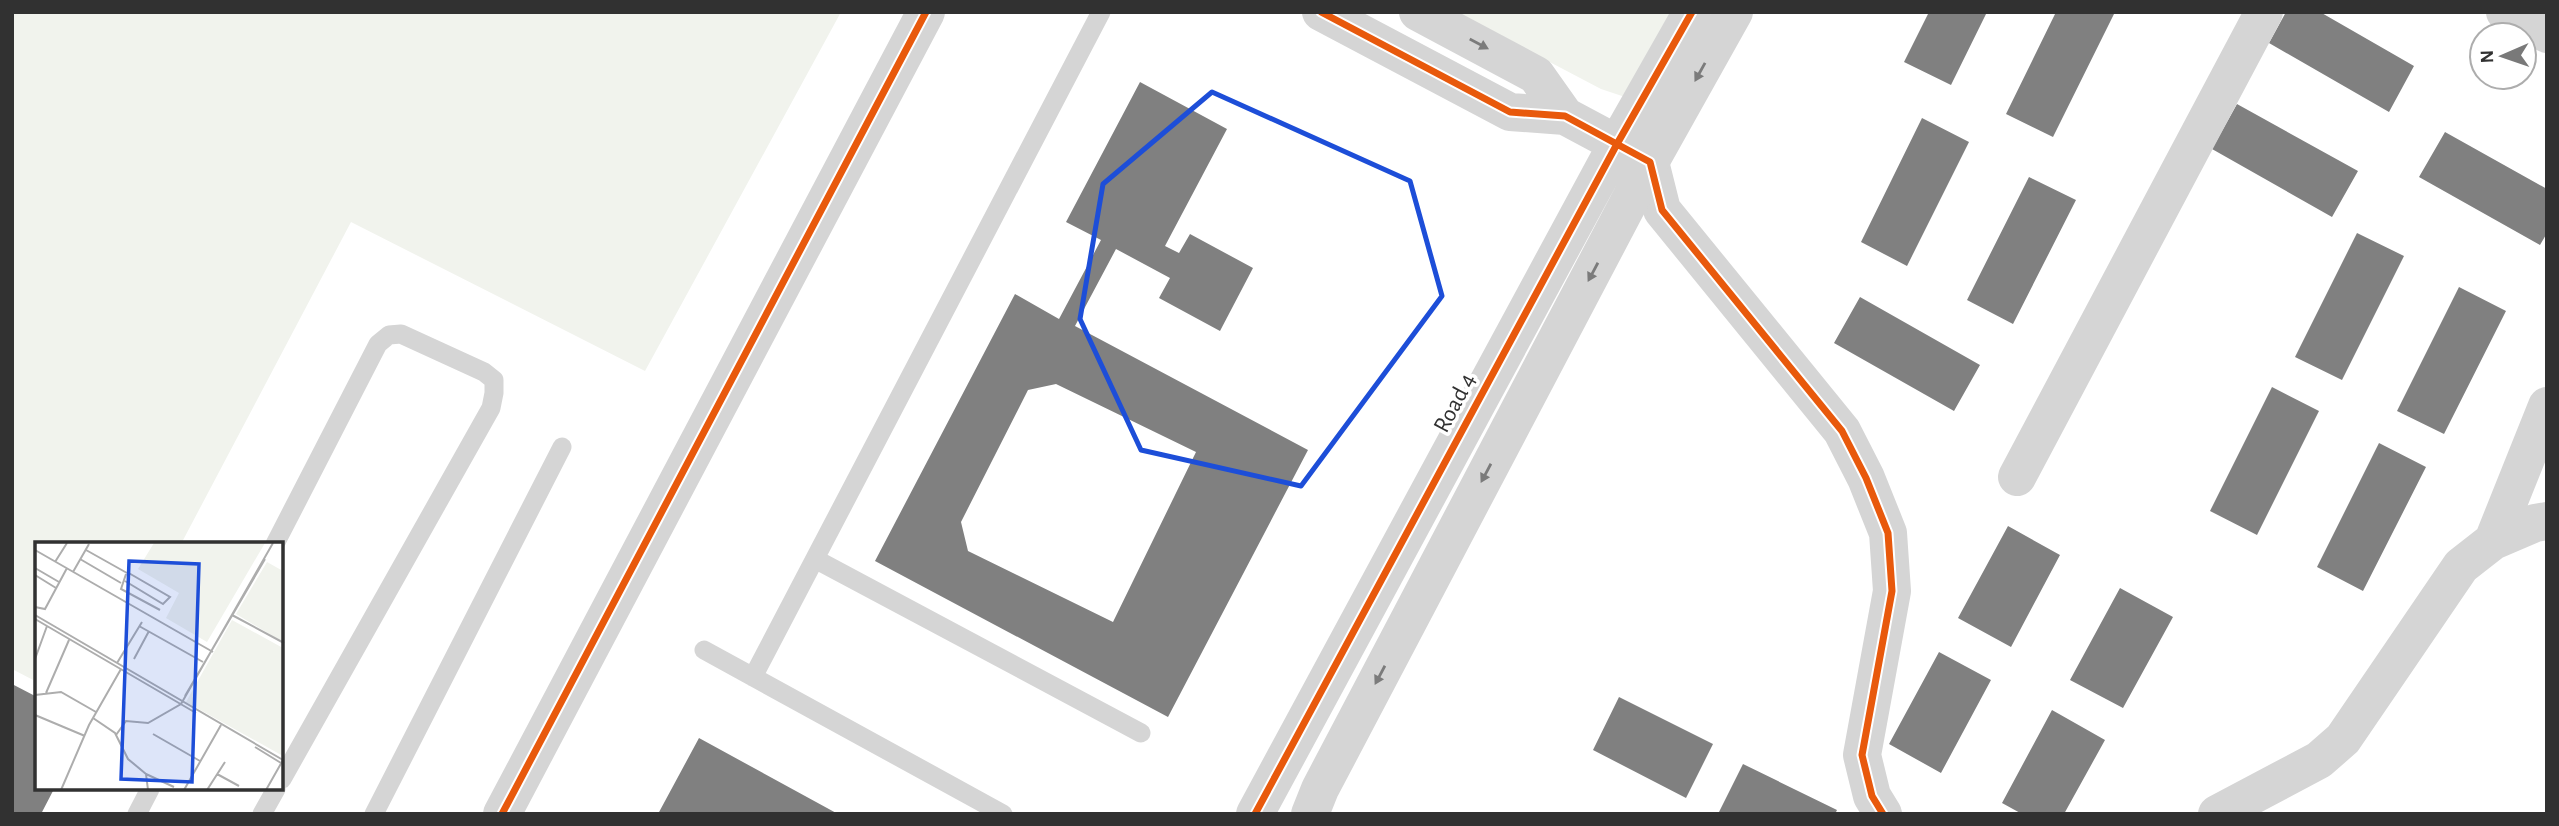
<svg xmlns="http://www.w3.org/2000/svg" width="2559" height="826" font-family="'Alegreya Sans',sans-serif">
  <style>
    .green { fill: #f1f3ed }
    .building { fill: #808080; fill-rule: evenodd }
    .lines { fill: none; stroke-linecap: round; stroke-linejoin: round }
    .service { stroke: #d5d5d5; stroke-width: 19 }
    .minor { stroke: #d5d5d5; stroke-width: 38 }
    .tertiary { stroke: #d5d5d5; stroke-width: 38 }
    .cycleway-casing { stroke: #fff; stroke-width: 11 }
    .cycleway { stroke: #e8590c; stroke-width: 7 }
    .oneway { fill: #7b7b7b }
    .marked { fill: none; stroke: #1d4ed8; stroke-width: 5; stroke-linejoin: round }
    .labels { text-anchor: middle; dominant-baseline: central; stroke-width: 7; stroke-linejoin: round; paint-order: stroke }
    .street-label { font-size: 24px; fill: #313131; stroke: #fff }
    .inset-road { fill: none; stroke: #adadad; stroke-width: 2 }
    .view { fill: #1d4ed8; fill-opacity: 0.15; stroke: #1d4ed8; stroke-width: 3.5 }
    .inset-edge { fill: none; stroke: #313131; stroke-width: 3.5 }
  </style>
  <rect width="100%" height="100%" fill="#fff"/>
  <path class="green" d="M12 12H841L645 371 351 222 181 544H37V682L12 669Z
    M1455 12H1671L1625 97 1601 89Z"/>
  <path class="building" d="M1929 12H1987L1951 85 1904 62Z
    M2056 12 2114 14 2053 137 2006 114Z
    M2286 12H2320L2414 66 2389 112 2269 43Z
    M1140 82 1227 129 1165 246 1179 253 1190 234 1253 268 1220 331 1159 298 1170 278 1116 249 1075 326 1308 450 1168 717 875 561 1015 294 1059 319 1101 240 1066 222ZM1056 384 1196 452 1113 622 968 551 961 522 1028 390Z
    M2237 104 2358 171 2332 217 2212 149Z
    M1922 118 1969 142 1907 266 1861 242Z
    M2445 132 2547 189V233L2540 245 2419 177Z
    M2029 177 2076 200 2013 324 1967 300Z
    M2357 233 2404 256 2342 380 2295 357Z
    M2459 287 2506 311 2444 434 2397 411Z
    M1860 297 1980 365 1954 411 1834 343Z
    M2272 387 2319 411 2257 535 2210 511Z
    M2379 443 2426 467 2363 591 2317 567Z
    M2008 526 2060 555 2011 647 1958 618Z
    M2120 588 2173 617 2123 708 2070 680Z
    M1939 652 1991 680 1941 773 1889 744Z
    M12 684 37 697V789H54L41 814H12Z
    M1619 697 1713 744 1686 798 1593 750Z
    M2052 710 2105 740 2064 814H2022L2002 803Z
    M699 738 838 814H658Z
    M1743 764 1837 810 1835 814H1718Z"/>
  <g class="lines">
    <path class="service" d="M275 544 378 344 389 335 401 334 484 372 494 380V393L491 408 282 779
      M815 559 1141 733
      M704 650 1003 814
      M753 677 1101 12
      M137 814 150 789
      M262 814 276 789
      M374 814 562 447"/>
    <path class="minor" d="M2505 12 2547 34
      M1650 162 1662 210 1842 431 1866 478 1888 533 1892 591 1862 755 1872 796 1883 814
      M2017 477 2264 12
      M2493 541 2547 406
      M2217 814 2319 760 2343 739 2461 566 2493 541 2535 523 2547 521"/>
    <path class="tertiary" d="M1321 12 1510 112 1565 116 1638 155
      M1418 12 1536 75 1565 116
      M502 814 926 12
      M1255 814 1617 144 1692 12
      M1310 814 1320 789 1650 162 1734 12"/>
    <defs>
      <path id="cycleway" d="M1321 12 1510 112 1565 116 1650 162 1662 210 1842 431 1866 478 1888 533 1892 591 1862 755 1872 796 1883 814
        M502 814 926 12
        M1255 814 1617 144 1692 12"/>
    </defs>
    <use href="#cycleway" class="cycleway-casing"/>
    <use href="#cycleway" class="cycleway"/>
  </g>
  <defs><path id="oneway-solid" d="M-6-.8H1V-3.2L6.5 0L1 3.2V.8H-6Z" transform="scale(1.75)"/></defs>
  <g class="oneway">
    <use href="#oneway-solid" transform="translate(1479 44) rotate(28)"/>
    <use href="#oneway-solid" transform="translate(1700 72) rotate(119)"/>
    <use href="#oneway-solid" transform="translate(1593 272) rotate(118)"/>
    <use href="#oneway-solid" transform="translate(1486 473) rotate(118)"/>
    <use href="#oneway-solid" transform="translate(1380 675) rotate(118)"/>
  </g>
  <path class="marked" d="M1212 92 1410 181 1442 296 1301 486 1141 450 1080 319 1103 184Z"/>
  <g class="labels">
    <g class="street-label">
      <text transform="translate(1455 403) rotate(-62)">Road 4</text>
    </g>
  </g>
  <g transform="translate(35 542)">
    <rect width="248" height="248" fill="#fff"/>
    <path d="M119 1H230L172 100 131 76 144 51 103 27ZM232 20 248 29V100L201 72ZM197 78 248 106V214L151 160Z" fill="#f1f3ed"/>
    <path class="inset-road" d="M0 8 178 110M51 8 92 31M45 17 86 41M20 20 32 1M0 26 24 40M38 30 54 2M91 32 86 47 125 68M0 33 21 46M90 39 128 62 135 55 92 30M0 65 10 67 32 26M0 73 248 218M197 73 249 101M0 77 161 171M104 84 168 120M0 117 12 84M99 117 114 89M82 121 107 80M11 151 34 98M0 153 26 150 61 170M150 154 230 17M0 173 50 194M58 176 80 191 93 217 111 232 113 248M118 192 165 219M81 193 91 179 113 181 146 162 238 1M220 205 246 221M111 232 139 245M182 232 204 244M26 248 54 183 86 127M149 248 186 183M172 248 190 220M231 248 248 218"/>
    <path class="view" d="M94 19 164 22 157 240 86 237Z"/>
    <rect width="248" height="248" class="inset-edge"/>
  </g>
  <rect width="2559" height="826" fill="none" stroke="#313131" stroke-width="28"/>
  <g transform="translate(2503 56) rotate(268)"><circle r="33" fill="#ffffff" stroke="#adadad" stroke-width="2"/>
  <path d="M0-5L12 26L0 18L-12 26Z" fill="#797979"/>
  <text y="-10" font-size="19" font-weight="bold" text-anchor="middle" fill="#313131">N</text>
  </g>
</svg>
